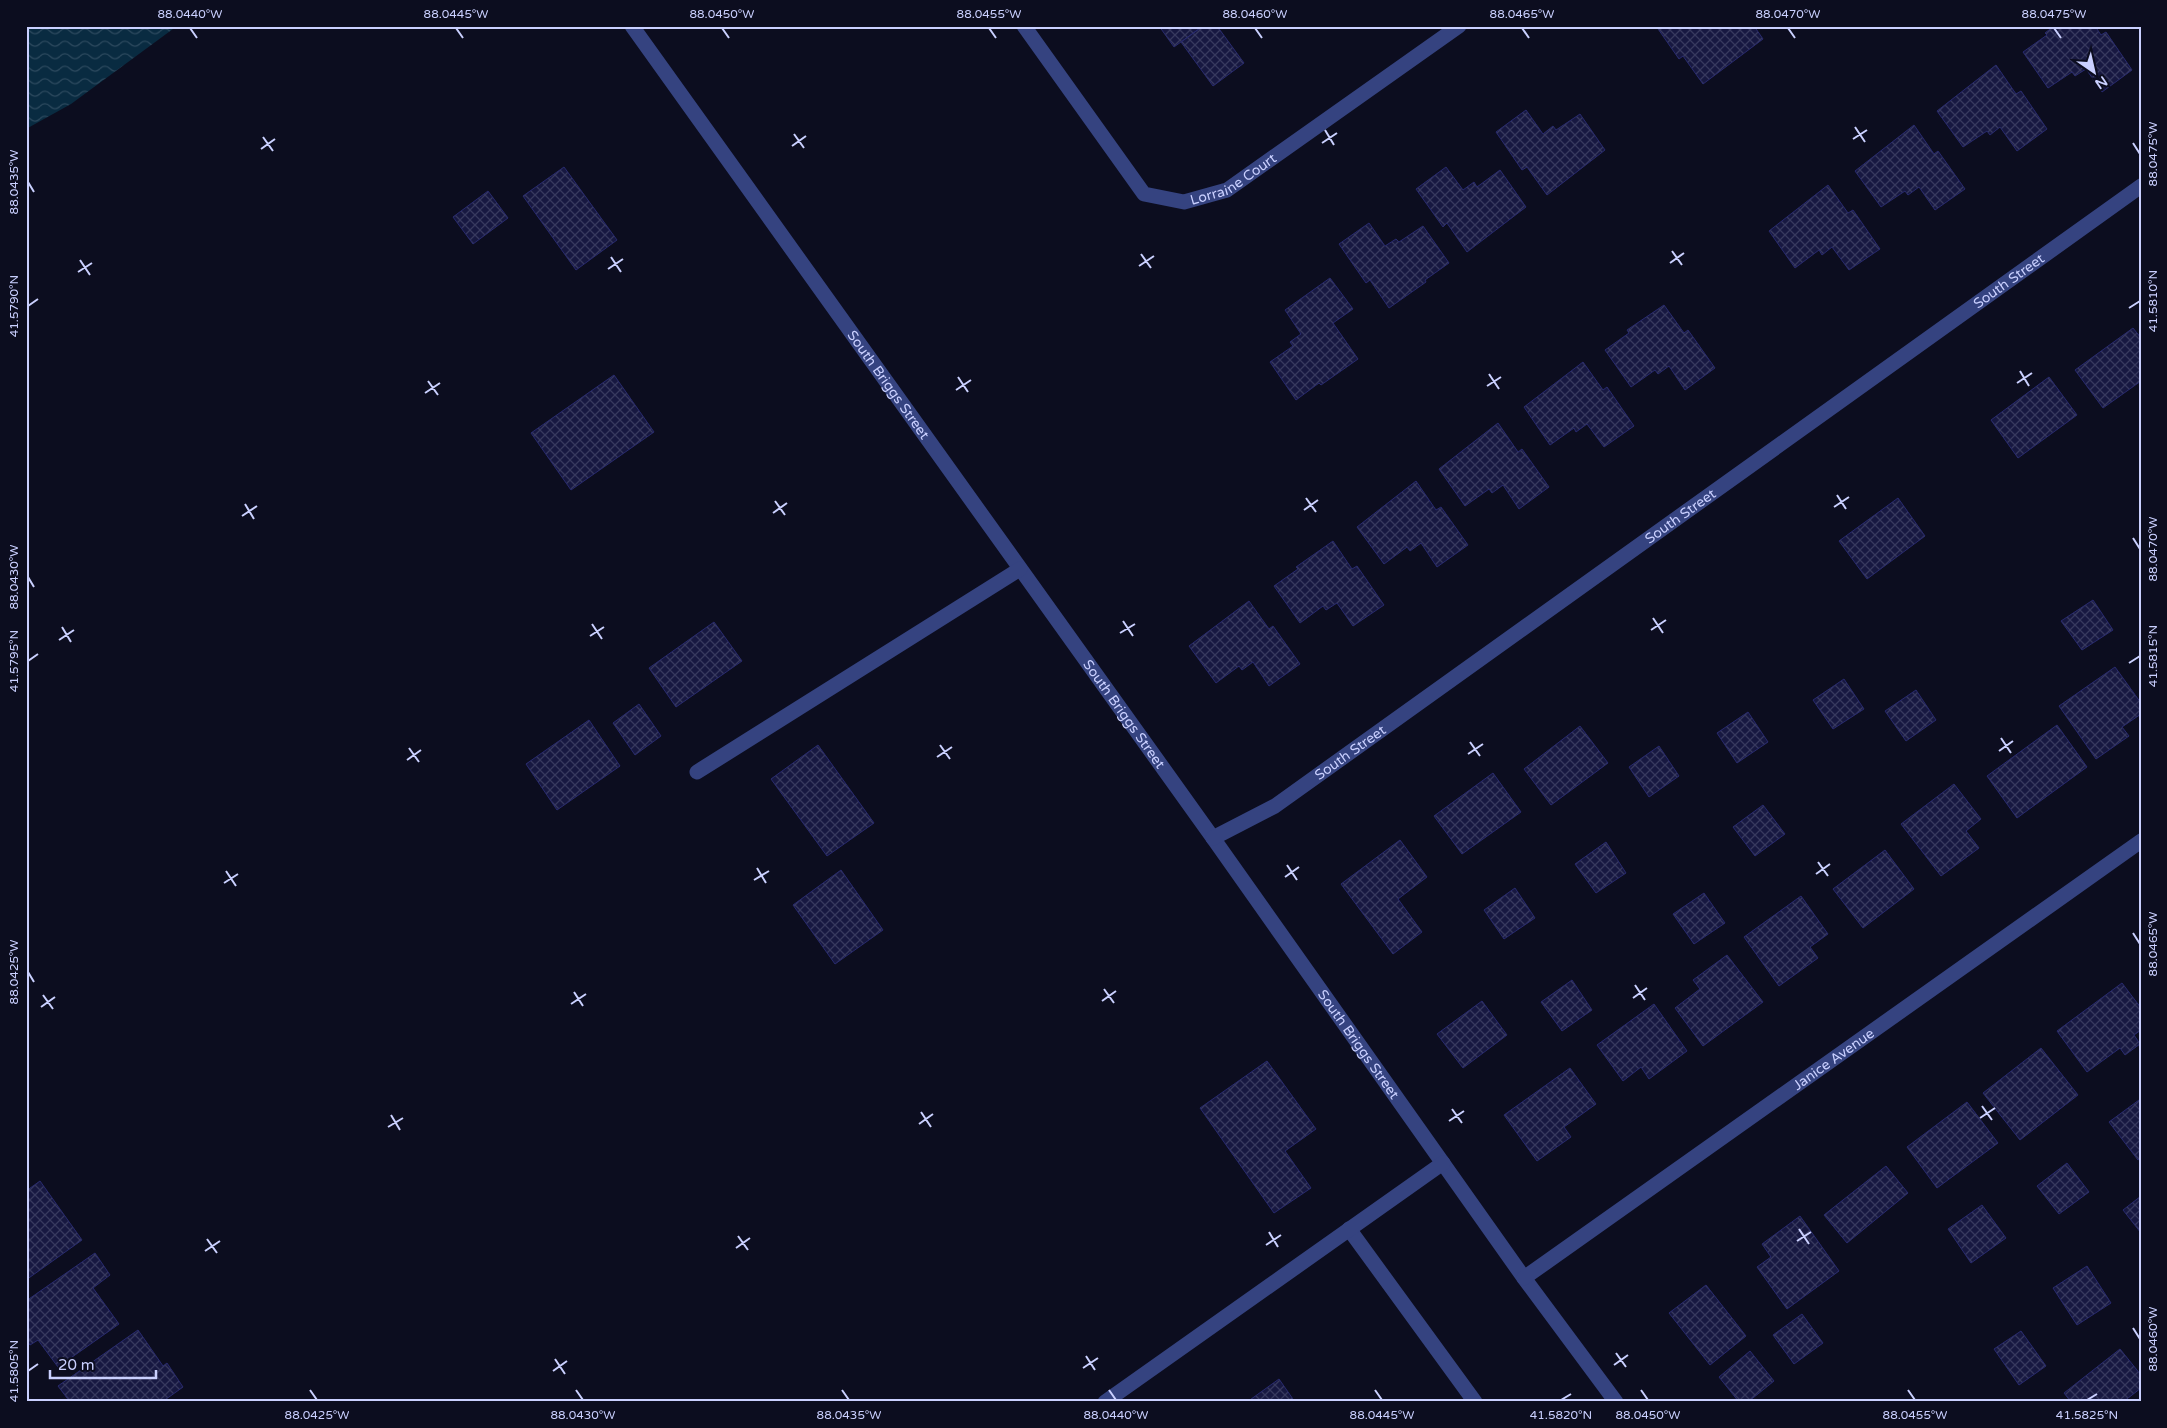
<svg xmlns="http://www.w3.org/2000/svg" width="2167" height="1428" font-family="'Varela Round',sans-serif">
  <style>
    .water { fill: url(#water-waves) }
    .building { fill: url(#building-cross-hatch); stroke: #282a6e }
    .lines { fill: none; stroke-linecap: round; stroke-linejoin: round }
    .minor { stroke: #354380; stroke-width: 15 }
    .ticks { fill: none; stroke: #cad0ff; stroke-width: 2 }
    .labels { text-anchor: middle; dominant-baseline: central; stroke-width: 4; stroke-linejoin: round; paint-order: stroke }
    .street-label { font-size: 14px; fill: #cad0ff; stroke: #0c0d1f }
    .neatline { fill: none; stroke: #cad0ff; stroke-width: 2 }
    .ticks-label { font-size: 12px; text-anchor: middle; fill: #cad0ff }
  </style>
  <defs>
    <pattern id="water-waves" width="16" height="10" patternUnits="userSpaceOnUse" patternTransform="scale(1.25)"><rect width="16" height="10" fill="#092b41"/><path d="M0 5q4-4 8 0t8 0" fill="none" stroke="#2c495e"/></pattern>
    <pattern id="building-cross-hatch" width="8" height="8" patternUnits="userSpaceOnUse" patternTransform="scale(1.25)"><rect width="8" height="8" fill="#171841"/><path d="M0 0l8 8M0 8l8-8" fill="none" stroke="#37395e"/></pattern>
  </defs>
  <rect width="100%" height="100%" fill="#0c0d1f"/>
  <path class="water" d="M26 26H177L71 104 26 129Z"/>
  <path class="building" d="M1159 26H1203L1174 47Z
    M1203 26H1217L1244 63 1213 86 1181 42Z
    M1656 26H1754L1763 39 1703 84 1683 56 1679 59Z
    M2054 26H2095L2101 35 2106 32 2132 70 2102 92 2086 69 2075 76 2072 72 2048 88 2023 52 2047 35 2045 33Z
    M1996 65 2016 94 2021 91 2047 129 2017 151 2000 127 1990 135 1987 131 1963 147 1937 111Z
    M1526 110 1543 134 1553 126 1556 130 1580 114 1605 150 1547 195 1527 167 1522 170 1496 132Z
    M1914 125 1934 154 1938 151 1965 189 1935 210 1919 187 1908 195 1905 191 1881 207 1855 171Z
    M564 167 617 240 576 270 523 196Z
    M1446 167 1463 190 1474 182 1477 187 1500 170 1526 207 1467 252 1447 223 1443 227 1416 189Z
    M1828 185 1848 213 1853 210 1880 249 1849 270 1832 247 1822 255 1819 250 1795 268 1769 231Z
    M488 191 508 218 473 244 453 217Z
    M1369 223 1385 246 1396 239 1399 242 1423 226 1449 263 1425 280 1426 282 1389 308 1370 280 1366 283 1339 244Z
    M1330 278 1353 309 1333 323 1358 359 1321 385 1319 383 1296 400 1270 362 1293 346 1290 342 1301 334 1285 310Z
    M1664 305 1684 333 1688 330 1715 368 1685 390 1669 366 1658 374 1655 370 1631 387 1605 350 1629 333 1627 330Z
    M2133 328 2141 338V381L2103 408 2075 370Z
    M1583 362 1603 390 1607 387 1634 426 1604 447 1587 424 1576 432 1574 428 1550 445 1524 407Z
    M614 375 654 432 571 490 531 433Z
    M2049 377 2077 415 2018 458 1991 420Z
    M1498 423 1518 452 1522 449 1549 487 1519 509 1503 485 1492 493 1489 489 1465 506 1439 469Z
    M1416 481 1436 510 1441 507 1468 545 1437 567 1421 543 1410 551 1407 547 1384 564 1357 527Z
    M1898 498 1925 536 1867 579 1839 541Z
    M1333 541 1352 569 1357 566 1384 605 1353 626 1337 603 1326 610 1323 606 1300 623 1274 586 1298 569 1296 567Z
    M2093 600 2113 630 2082 650 2061 621Z
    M1249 601 1269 629 1273 626 1300 664 1269 686 1253 662 1242 670 1239 666 1216 683 1189 646Z
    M714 622 742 661 676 707 649 668Z
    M2115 667 2141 703V714L2122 727 2129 736 2096 759 2059 706Z
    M1844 679 1864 709 1833 729 1813 700Z
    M1916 690 1936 720 1906 741 1885 711Z
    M639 704 661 736 635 755 613 723Z
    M1748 712 1768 742 1737 763 1717 733Z
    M589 720 620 766 557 810 526 764Z
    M2057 725 2087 767 2017 818 1987 776Z
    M1580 726 1608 763 1551 805 1524 769Z
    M818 745 874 823 827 856 771 779Z
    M1659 746 1679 776 1649 797 1629 767Z
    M1493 773 1521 812 1462 854 1434 816Z
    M1954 784 1981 819 1966 831 1979 848 1941 876 1901 824Z
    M1763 805 1785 834 1755 856 1733 827Z
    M1400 840 1427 877 1398 899 1422 932 1393 954 1341 884Z
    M1606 842 1626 873 1596 893 1575 864Z
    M1885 850 1914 889 1863 928 1833 889Z
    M841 870 883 930 835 964 793 905Z
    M1515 888 1535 918 1504 939 1484 910Z
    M1704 893 1725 923 1694 944 1673 914Z
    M1801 896 1828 934 1810 947 1818 958 1779 986 1744 937Z
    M1727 955 1763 1002 1703 1046 1675 1008 1700 989 1693 980Z
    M1572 980 1592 1010 1562 1031 1541 1002Z
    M2122 983 2141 1008V1030L2134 1035 2140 1044 2125 1055 2120 1048 2087 1072 2057 1031Z
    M1482 1001 1507 1035 1463 1068 1437 1034Z
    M1654 1004 1687 1051 1649 1079 1641 1067 1623 1081 1597 1045Z
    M2041 1048 2078 1095 2020 1140 1983 1093Z
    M1267 1061 1316 1129 1285 1151 1311 1188 1274 1213 1200 1108Z
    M1570 1068 1596 1104 1564 1127 1571 1137 1537 1161 1504 1115Z
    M2139 1100 2141 1103V1158L2138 1160 2109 1122Z
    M1967 1102 1998 1143 1937 1188 1907 1147Z
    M2067 1163 2089 1192 2059 1214 2037 1186Z
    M1886 1166 1908 1193 1847 1243 1824 1215Z
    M40 1181 82 1240 26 1280V1191Z
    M2141 1196V1233L2123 1210Z
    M1982 1205 2006 1238 1971 1263 1948 1229Z
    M1800 1216 1839 1271 1787 1309 1757 1267 1771 1257 1762 1244Z
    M95 1253 110 1275 93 1288 119 1324 58 1367 38 1340 30 1345 26 1339V1301Z
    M2087 1266 2111 1303 2077 1325 2053 1288Z
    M1706 1285 1746 1336 1710 1365 1669 1313Z
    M1802 1314 1823 1343 1794 1364 1773 1335Z
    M138 1330 163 1366 167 1363 183 1387 162 1402H70L58 1386Z
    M2021 1331 2046 1366 2019 1385 1994 1349Z
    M2120 1349 2141 1375V1388L2123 1402H2071L2064 1393Z
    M1750 1351 1774 1381 1748 1402H1739L1719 1377Z
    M1279 1379 1295 1402H1247Z"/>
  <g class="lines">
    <g class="minor">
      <path id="s1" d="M632 26 1213 838 1524 1278 1616 1402"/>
      <path id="s2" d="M1024 26 1144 194 1184 202 1227 190 1459 26"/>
      <path d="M697 772 1020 569"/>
      <path id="s3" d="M1213 838 1275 806 2141 186"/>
      <path d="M1349 1229 1475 1402"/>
      <path id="s4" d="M1524 1278 2141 841"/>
      <path d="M1105 1402 1443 1163"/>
    </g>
  </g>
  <path class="ticks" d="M190 28 197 38M456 28 463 38M722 28 729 38M989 28 996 38M1255 28 1262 38M1522 28 1529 38M1788 28 1795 38M2054 28 2061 38M1855 127 1865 142M1325 130 1334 145M794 134 804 148M263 137 273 151M1853 139 1867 130M1322 143 1337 133M2133 143 2140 154M792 146 806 136M261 149 275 139M28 182 34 192M1672 251 1682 265M1141 254 1151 268M611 257 621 272M80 260 90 275M1670 263 1684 253M1139 266 1154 256M608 269 623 259M78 272 92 263M28 306 38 299M2129 308 2140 301M2020 371 2029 386M1489 374 1499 389M958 377 968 392M428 381 438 395M2017 383 2032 373M1487 386 1501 377M956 390 971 380M425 393 440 383M1837 495 1846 509M1306 498 1316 512M775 501 785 515M245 504 254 519M1834 507 1849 497M1304 510 1318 500M773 513 787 503M242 516 257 506M2133 538 2140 549M28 577 34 587M1653 618 1663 633M1123 621 1133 636M592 624 602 639M62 627 71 642M1651 630 1666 620M1120 633 1135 624M590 636 604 627M59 640 74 630M28 661 38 654M2129 663 2140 656M2001 738 2011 753M1470 742 1480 756M940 745 950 759M409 748 419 762M1999 751 2013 741M1468 754 1483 744M937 757 952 747M407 760 421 750M1818 862 1828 876M1287 865 1297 880M757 868 766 883M226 871 236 886M1816 874 1830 864M1285 877 1299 867M754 880 769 871M224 883 238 874M2133 933 2140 944M28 972 34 982M1635 985 1645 1000M1104 989 1114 1003M574 992 583 1006M43 995 53 1009M1633 998 1647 988M1102 1001 1116 991M571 1004 586 994M41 1007 55 997M1982 1106 1992 1120M1452 1109 1462 1123M921 1112 931 1127M391 1115 400 1130M1980 1118 1995 1108M1449 1121 1464 1111M919 1124 933 1114M388 1127 403 1118M1799 1229 1809 1244M1269 1232 1278 1247M738 1236 748 1250M207 1239 217 1253M1797 1241 1811 1232M1266 1245 1281 1235M736 1248 750 1238M205 1251 220 1241M2133 1328 2140 1339M1616 1353 1626 1367M1086 1356 1095 1370M555 1359 565 1374M1614 1365 1628 1355M1083 1368 1098 1358M28 1371 38 1364M553 1371 567 1361M310 1390 317 1400M576 1390 583 1400M842 1390 849 1400M1109 1390 1116 1400M1375 1390 1382 1400M1641 1390 1648 1400M1908 1390 1915 1400M1561 1400 1571 1394M2087 1400 2097 1394"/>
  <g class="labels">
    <g class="street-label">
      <text stroke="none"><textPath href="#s2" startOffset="302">Lorraine Court</textPath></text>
      <text stroke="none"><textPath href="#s3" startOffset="972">South Street</textPath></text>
      <text stroke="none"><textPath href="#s1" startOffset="441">South Briggs Street</textPath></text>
      <text stroke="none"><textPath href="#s3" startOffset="568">South Street</textPath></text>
      <text stroke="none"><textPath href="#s1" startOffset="846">South Briggs Street</textPath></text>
      <text stroke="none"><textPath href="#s3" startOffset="162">South Street</textPath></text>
      <text stroke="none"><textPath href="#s1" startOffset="1251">South Briggs Street</textPath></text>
      <text stroke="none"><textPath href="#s4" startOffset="379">Janice Avenue</textPath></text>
    </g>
  </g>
  <rect width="2167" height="1428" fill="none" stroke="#0c0d1f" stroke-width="55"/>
  <g transform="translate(2094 72) rotate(146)" stroke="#0c0d1f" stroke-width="4" paint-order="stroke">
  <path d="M0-4L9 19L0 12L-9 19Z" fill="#cad0ff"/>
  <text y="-8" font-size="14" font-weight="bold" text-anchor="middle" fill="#cad0ff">N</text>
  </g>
  <path d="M50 1370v8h106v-8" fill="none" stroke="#cad0ff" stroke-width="2.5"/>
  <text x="58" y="1370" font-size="15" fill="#cad0ff" stroke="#0c0d1f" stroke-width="4" paint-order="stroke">20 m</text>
  <rect x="28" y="28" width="2112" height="1372" class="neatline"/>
  <g class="ticks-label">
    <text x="190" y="18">88.0440°W</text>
    <text x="456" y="18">88.0445°W</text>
    <text x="722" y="18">88.0450°W</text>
    <text x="989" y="18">88.0455°W</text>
    <text x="1255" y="18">88.0460°W</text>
    <text x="1522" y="18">88.0465°W</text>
    <text x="1788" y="18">88.0470°W</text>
    <text x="2054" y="18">88.0475°W</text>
    <text transform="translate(2153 154) rotate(-90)" y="4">88.0475°W</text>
    <text transform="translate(14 182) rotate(-90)" y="4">88.0435°W</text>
    <text transform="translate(2153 301) rotate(-90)" y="4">41.5810°N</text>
    <text transform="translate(14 306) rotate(-90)" y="4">41.5790°N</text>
    <text transform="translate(2153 549) rotate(-90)" y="4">88.0470°W</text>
    <text transform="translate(14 577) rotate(-90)" y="4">88.0430°W</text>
    <text transform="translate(2153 656) rotate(-90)" y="4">41.5815°N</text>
    <text transform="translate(14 661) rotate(-90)" y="4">41.5795°N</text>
    <text transform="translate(2153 944) rotate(-90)" y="4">88.0465°W</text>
    <text transform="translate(14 972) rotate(-90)" y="4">88.0425°W</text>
    <text transform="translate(2153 1339) rotate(-90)" y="4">88.0460°W</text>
    <text transform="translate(14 1371) rotate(-90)" y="4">41.5805°N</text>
    <text x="317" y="1419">88.0425°W</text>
    <text x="583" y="1419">88.0430°W</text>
    <text x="849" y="1419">88.0435°W</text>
    <text x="1116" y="1419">88.0440°W</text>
    <text x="1382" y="1419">88.0445°W</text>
    <text x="1561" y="1419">41.5820°N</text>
    <text x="1648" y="1419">88.0450°W</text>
    <text x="1915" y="1419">88.0455°W</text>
    <text x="2087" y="1419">41.5825°N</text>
  </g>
</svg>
